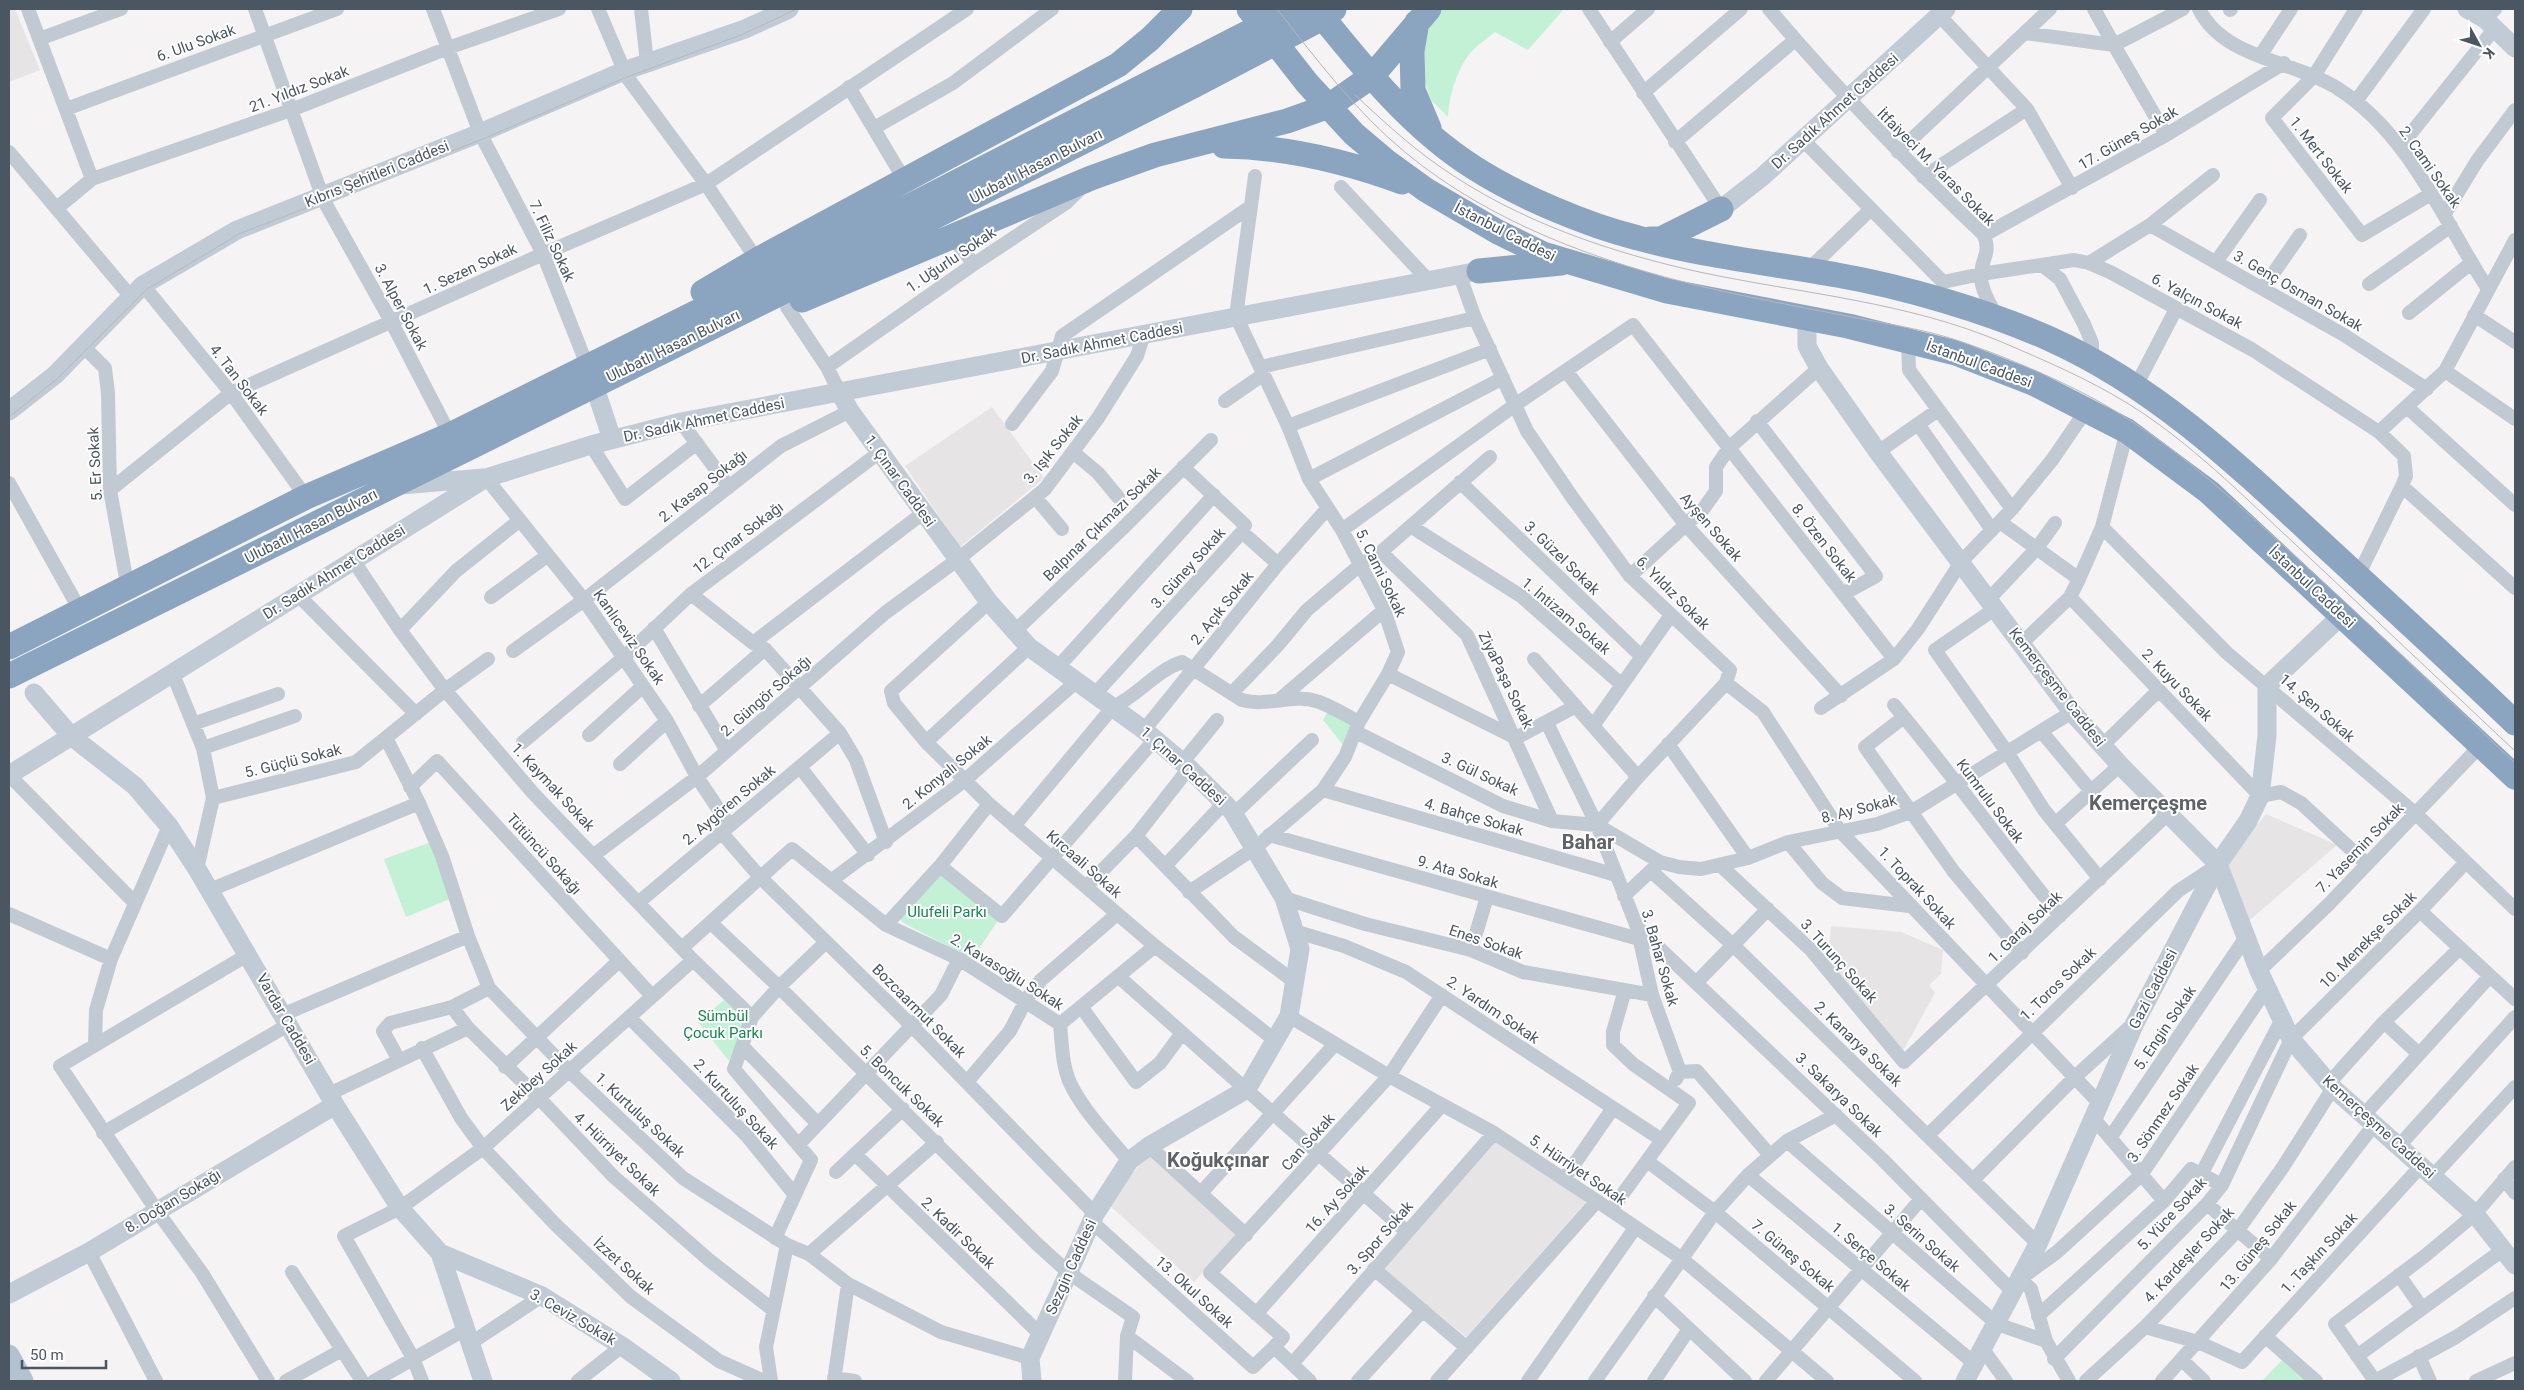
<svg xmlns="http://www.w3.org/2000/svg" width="2524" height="1390" font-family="Roboto,sans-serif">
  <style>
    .education { fill: #e6e4e5 }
    .green { fill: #c3f1d5 }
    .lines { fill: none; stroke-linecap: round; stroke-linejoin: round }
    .street { stroke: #c1cad2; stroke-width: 14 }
    .secondary { stroke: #c1cbd6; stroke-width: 19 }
    .primary { stroke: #b3c2d1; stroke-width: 21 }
    .highway { stroke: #8ba5c1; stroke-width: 25 }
    .tram { stroke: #b5b8bd; stroke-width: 1 }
    .labels { text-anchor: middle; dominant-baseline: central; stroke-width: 4; stroke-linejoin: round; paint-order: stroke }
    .street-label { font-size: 15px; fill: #4a5661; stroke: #fff }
    .park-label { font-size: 15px; fill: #17864f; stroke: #fff }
    .district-label { font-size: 20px; font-weight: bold; fill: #5f6368; stroke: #fff }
  </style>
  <rect width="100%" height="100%" fill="#f5f3f3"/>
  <path class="education" d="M9 9H15L40 70 9 82Z
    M992 407 1044 478 960 547 905 466Z
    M2266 814 2337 845 2244 925 2225 865Z
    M1831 926 1901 932 1943 950 1941 974 1929 985 1935 993 1903 1051 1828 961Z
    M1495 1140 1586 1202 1466 1337 1383 1268Z
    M1150 1154 1237 1234 1194 1282 1106 1202Z"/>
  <path class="green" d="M1442 9H1564L1528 50 1495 32C1488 38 1480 43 1474 49 1458 65 1449 95 1448 117L1431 100 1425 82 1424 40 1434 17Z
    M1328 711 1352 724 1344 746 1323 720Z
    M431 842 452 898 406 917 384 859Z
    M941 868 999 919 972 959 902 922 898 915Z
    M724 1000 745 1018 729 1061 698 1022Z
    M2284 1358 2310 1381H2262Z"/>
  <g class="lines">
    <path class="street" d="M28 9 92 179
      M255 9 324 201 392 323 450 435
      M433 9 480 133 543 254 587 365
      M598 9 627 77 706 184 757 260
      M641 9 647 62
      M1589 9 1721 209
      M1769 9C1837 89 1908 163 1984 235 1991 255 1982 256 1981 274 1980 289 1991 305 1997 318
      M2094 9 2114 45 2183 9
      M2199 9C2224 59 2292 60 2337 88 2409 133 2443 220 2488 289
      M2356 9 2314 76 2272 118 2362 235 2431 194
      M2230 10 2231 9
      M1939 15 2027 109 2072 188
      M2485 19 2495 9
      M2025 33 2114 45 2166 135
      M39 39 121 9
      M1610 42 1648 9
      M2260 56 2291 9
      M849 87 905 181
      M1643 93 1741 9
      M2356 101 2424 9
      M66 109 337 9
      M874 128 953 83 1052 9
      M1803 140 1943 282 1981 274 2074 260 2089 263 2110 272 2253 350 2379 432 2404 456 2406 476 2402 486 2358 576
      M1675 142 1795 40
      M2400 147 2495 28
      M9 152 131 297
      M1898 152 2050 9
      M1923 177 2027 109
      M1341 187 1430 282
      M57 208 92 179 291 110 448 48 559 9
      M2444 215 2477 161 2515 110
      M2150 225 2344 335 2427 389
      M1984 235 2166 135 2284 63
      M952 237 974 264
      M2216 262 2260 200
      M2089 263 2150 225 2213 175
      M2043 266 2060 279 2084 324 2092 343V360
      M1808 270 1871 209
      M1460 276 1475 318 1527 431 1572 497 1630 576 1730 670 1726 683 1638 777 1597 825
      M2369 284 2451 226
      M143 285 231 393 306 497
      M2263 288 2300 235
      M787 307 827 367 840 393
      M2409 313 2471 263
      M2474 315 2515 342
      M1908 340 1909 370 2012 509
      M83 346 105 368 108 393 110 490 128 589
      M827 367 974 264 1066 203 1080 189
      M1261 367 1475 318
      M1566 371 1685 524 1841 696
      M2445 371 2515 419
      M2136 386 2176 309
      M1225 401 1264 374
      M2407 407 2515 505
      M1757 421 1876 576 1843 594
      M681 422 729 487
      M1012 424 1052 371 1062 336 1250 207
      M1918 424 1992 530
      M1288 426 1490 349
      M2379 432 2445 371 2515 240
      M591 445 625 499 697 443
      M1073 452 1098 473 1118 497
      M1878 452 1938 410
      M486 478 584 600 667 721 697 777 729 825
      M1309 479 1503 378
      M1460 482 1641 656
      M9 483 81 612
      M2402 486 2515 588
      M110 490 231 393 543 254 706 184 967 9
      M1035 497 1062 529
      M2000 522 2079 579
      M1412 527 1521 596 1622 685
      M2102 527 2227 653 2416 814 2515 909
      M1342 530 1515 405 1633 325 1894 659
      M1242 532 1278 564
      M1381 552 1467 635 1552 821
      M353 560 400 630 445 690 533 793 693 960 752 1017
      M1630 576 1704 508 1716 491V467L1729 448 1819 368
      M297 594 416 714
      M691 594 753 643 765 649 840 733 856 760 886 842
      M491 597 548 555
      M2070 597 2260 796 2281 792 2301 803 2367 864
      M1989 599 2037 548 2055 523
      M989 602 891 691 894 703 926 742 989 804 1155 946 1276 1041
      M1996 608 1935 650 2007 752 2044 810 2100 879
      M654 628 727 751
      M400 630 456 571 520 520
      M1015 631 1122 529 1211 440
      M753 643 923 513
      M2022 643 2070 597 2079 579 2102 527 2127 431
      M513 651 584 600 781 446 850 411
      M1534 659 1638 777
      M1058 667 1214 495
      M172 672 203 748 213 798 197 869
      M1388 674 1516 738 1576 706
      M1726 683 1763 712 1840 831 2101 1105
      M1232 693 1278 645 1307 610 1360 565 1381 552 1490 457
      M1095 694 1242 532 1245 525 1183 467
      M1279 700 1384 610
      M1894 705C1952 774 2004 847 2060 916
      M699 706 765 649
      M1821 708 1894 659 1918 629 1961 562 2012 509 2052 460 2087 409
      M1904 717 1865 747 1954 872 2022 953
      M1547 723 1597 825 1637 927 1652 995 1680 1072
      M193 724 278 694
      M1593 726 1671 615
      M1144 730 1278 564 1327 509
      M2041 731 2091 791
      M1356 732 1503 806 1552 821 1597 825 1660 862 1679 867 1701 869 1748 858 1788 842 1877 824 1911 812 2072 712
      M589 735 643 686
      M386 738 419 803 442 856 468 936 489 988 569 1071 683 1178 787 1245 809 1254 848 1284 941 1332 1030 1358
      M523 742 623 658 691 594 880 452
      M926 742 1029 647
      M1668 744 1748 858
      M2102 746 2159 690
      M203 748 295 716
      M1182 763 1217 720
      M620 764 667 721
      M800 767 868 855
      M9 775 135 903
      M410 787 437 761 652 996
      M1323 790 1616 875
      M213 798 356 762 445 690 488 659
      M1234 814 1312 740
      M2055 824 2120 765
      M1014 826 1113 707C1139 695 1155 671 1182 662L1242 700C1266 707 1292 694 1316 701 1330 705 1345 715 1359 722
      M721 832 760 877 912 1026 1095 1214
      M1269 835 1639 939
      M1136 836 1234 937 1295 982
      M1788 842 1822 883 1842 898 1909 906
      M594 855 697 777 885 613 957 560 1045 489 1098 418 1137 356 1144 334
      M1166 865 1224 803
      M940 866 1002 916 1155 739
      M1721 866 1811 950 1904 1062 2168 814
      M1651 871 1733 945 2038 1244
      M832 880 964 781 1077 681
      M1087 886 1136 836 1189 768
      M210 890 419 803
      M1189 892 1255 848 1323 790 1345 757 1359 722 1388 674 1398 652 1384 610 1342 530 1309 479 1288 426 1236 316 1255 176
      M1624 896 1658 864
      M1284 898 1365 924 1471 950 1523 972 1652 995
      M639 902 840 733
      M2420 911 2515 999
      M9 914 111 959
      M711 923 779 987 1037 1244 1069 1273 1133 1317 1127 1336 1125 1381
      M886 925 940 866 989 804
      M1637 927 1882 1159 2013 1292
      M1294 931 1344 946 1406 972 1662 1140
      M682 948 792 849 886 925 959 959 1060 1024C1062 1044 1062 1067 1071 1085 1085 1113 1109 1137 1129 1161
      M1471 950 1487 897
      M249 954 60 1066 157 1211 202 1273 268 1381
      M2259 971 2329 904 2481 745
      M1119 977 1407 1232
      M1696 983 1768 909
      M452 1007 468 1028 539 1098 613 1176 709 1260 773 1310
      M1082 1008 1136 1082 1160 1063 1182 1033
      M282 1015 468 936
      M1289 1016 1389 1076 1494 1133 1597 1201 1681 1258 1827 1381
      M629 1017 747 1136 795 1195
      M2384 1022 2419 1054
      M1060 1024 1155 946
      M95 1045 96 1010 111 959 169 826
      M742 1046 818 1124
      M422 1048 461 1118 483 1148 555 1224 631 1297 719 1361 764 1381
      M399 1060 383 1031 390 1023 452 1007 489 988
      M505 1067 619 961
      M1676 1079 1680 1072 1697 1071 1769 1154
      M967 1082 1010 1031 1026 1000 1041 980 1117 914
      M2329 1083 2384 1022 2460 948
      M329 1094 468 1028
      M2363 1116 2490 976
      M2094 1119 2164 1201
      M103 1133 288 1025
      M1928 1135 2178 891 2216 866
      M2110 1138 2246 937
      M1787 1141 1997 1324 2046 1341
      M799 1144 941 995 959 959
      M1149 1146 1246 1235
      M2398 1147 2515 1017
      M855 1154 1040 1334
      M1647 1161 1715 1212 1915 1381
      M836 1172 903 1109
      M2202 1173 2282 1019
      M1748 1175 1974 1363
      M2433 1176 2515 1087
      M1564 1179 1613 1108
      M2504 1179 2515 1193
      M1973 1180 2075 1077 2132 1025
      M1201 1193 1335 1044
      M2207 1204 2271 1259
      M1611 1210 1689 1103 1633 1064 1613 1045V1032L1625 990
      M1091 1221 1253 1367 1274 1347
      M775 1238 811 1160 734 1069 752 1017 779 987 826 942
      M89 1252 156 1381
      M809 1254 937 1142
      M1374 1269 1467 1348
      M292 1272 362 1381
      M2399 1275 2422 1308
      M1654 1296 1745 1381
      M1256 1314 1442 1105
      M2038 1316 2164 1201 2191 1169 2222 1185
      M2145 1327 2198 1342 2242 1362 2421 1166
      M1127 1336 1187 1381
      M2265 1336 2316 1381
      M471 1343 542 1296
      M1982 1348 2006 1381
      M2357 1356 2504 1249
      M2419 1356 2430 1381
      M2054 1359 2207 1204 2222 1185 2291 1039 2420 911 2466 862
      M2182 1360 2204 1381
      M1292 1364 1494 1133
      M834 1378 855 1381
      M286 1381 342 1350
      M374 1381 466 1329
      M422 1381 413 1358 344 1236 400 1208 483 1148 693 960
      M578 1381 622 1346
      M771 1381 766 1347 787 1245
      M834 1381 848 1284
      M1310 1381 1274 1347 1283 1337 1210 1273 1389 1076 1442 995
      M1358 1381 1423 1310
      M1437 1381 1597 1201
      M1528 1381 1635 1228
      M1595 1381 1715 1212 1748 1175 1787 1141 1836 1115
      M1654 1381 1689 1329
      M1766 1381 1921 1199
      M2069 1381 2046 1341 2031 1289 2020 1279 2057 1252 2141 1175 2267 988
      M2086 1381 2145 1327 2238 1230 2283 1167 2333 1088
      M2162 1381 2271 1259 2373 1126
      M2375 1381 2335 1324 2426 1255 2475 1214 2515 1167
      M2375 1381 2456 1337 2515 1298
      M2476 1381 2515 1363"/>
    <path class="secondary" d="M2467 9 2485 19 2515 48
      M1721 209 1762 177 1946 9
      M1807 319V346L1819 368 1878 452 2072 712 2120 765 2218 864 2259 971 2291 1039 2333 1088 2475 1214 2515 1265
      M840 393 850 411 989 602 1029 647 1144 730 1189 768 1232 811 1284 898 1300 949 1289 1016 1247 1089 1149 1146 1129 1161 1095 1214 1030 1358 1032 1381
      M597 394 612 439
      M9 411 55 375 143 285 237 230 480 133 624 71 745 29 789 9
      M401 485 483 478
      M34 693 71 736 135 786 169 826 197 869 335 1105 400 1208 440 1253 483 1381
      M9 775 486 478 591 445 681 422 1479 271
      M440 1253 542 1296 622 1346 671 1381
      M9 1294 89 1252 335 1105
      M1965 1381 2038 1244 2135 1023 2218 864 2248 821 2260 796 2267 736V686L2342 615"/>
    <path class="primary" d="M9 1355 23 1381"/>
    <path class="highway" d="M1249 9 1307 83 1354 134 1386 161 1426 190 1498 232 1543 254 1667 291 1848 326 1956 353 2033 383 2127 431 2209 492 2515 777
      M1316 9C1362 66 1410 127 1473 167 1518 196 1586 225 1638 238 1703 256 1771 263 1837 275 1905 287 1987 311 2050 339 2157 387 2241 468 2325 546 2389 605 2453 663 2515 723
      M1417 22 1412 51 1413 90 1429 128
      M1224 146C1285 147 1345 161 1402 182
      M1650 239H1661L1721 209
      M1479 271 1561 263
      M703 292 757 260 1118 65 1150 39 1180 9
      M802 300 1091 178 1155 155 1287 121 1329 106 1372 76 1429 9
      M9 647 306 497 450 435 912 205 1294 9
      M9 676 920 224 1193 86 1313 23 1334 9"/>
    <path class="tram" d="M1277 9C1317 60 1356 112 1406 153 1491 223 1599 262 1704 287 1760 300 1817 310 1873 321 1900 326 1928 331 1953 339 1993 352 2034 369 2071 387 2157 428 2228 495 2297 558 2371 625 2443 695 2515 763
      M1355 95C1382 120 1409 145 1439 166 1517 221 1611 253 1704 273 1805 294 1908 302 2004 343 2046 361 2088 379 2127 403 2189 441 2242 495 2295 544 2368 613 2442 682 2515 751
      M9 417 57 379 147 289 239 234 483 139 627 77 741 35 797 9"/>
  </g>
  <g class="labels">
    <g class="street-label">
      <text transform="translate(196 43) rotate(-20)">6. Ulu Sokak</text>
      <text transform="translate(299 89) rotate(-21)">21. Yıldız Sokak</text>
      <text transform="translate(1835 111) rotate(-42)">Dr. Sadık Ahmet Caddesi</text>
      <text transform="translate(2128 138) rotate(-30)">17. Güneş Sokak</text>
      <text transform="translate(2321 155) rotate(52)">1. Mert Sokak</text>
      <text transform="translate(1036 166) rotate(-27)">Ulubatlı Hasan Bulvarı</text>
      <text transform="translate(1936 167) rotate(45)">İtfaiyeci M. Yaras Sokak</text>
      <text transform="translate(2430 167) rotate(55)">2. Cami Sokak</text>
      <text transform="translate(377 174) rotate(-22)">Kıbrıs Şehitleri Caddesi</text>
      <text transform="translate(1505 232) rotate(27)">İstanbul Caddesi</text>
      <text transform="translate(552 241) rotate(65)">7. Filiz Sokak</text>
      <text transform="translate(951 260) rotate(-34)">1. Uğurlu Sokak</text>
      <text transform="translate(470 269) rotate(-25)">1. Sezen Sokak</text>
      <text transform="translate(2298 291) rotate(30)">3. Genç Osman Sokak</text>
      <text transform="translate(2197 301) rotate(28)">6. Yalçın Sokak</text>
      <text transform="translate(401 307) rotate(62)">3. Alper Sokak</text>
      <text transform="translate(1102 343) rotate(-11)">Dr. Sadık Ahmet Caddesi</text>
      <text transform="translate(673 346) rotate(-26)">Ulubatlı Hasan Bulvarı</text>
      <text transform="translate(1979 364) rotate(20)">İstanbul Caddesi</text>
      <text transform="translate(239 380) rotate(52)">4. Tan Sokak</text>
      <text transform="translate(704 420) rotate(-12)">Dr. Sadık Ahmet Caddesi</text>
      <text transform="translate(1053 449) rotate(-51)">3. Işık Sokak</text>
      <text transform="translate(95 464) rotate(-93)">5. Er Sokak</text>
      <text transform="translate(900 481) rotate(54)">1. Çınar Caddesi</text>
      <text transform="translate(703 486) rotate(-38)">2. Kasap Sokağı</text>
      <text transform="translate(1102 524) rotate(-44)">Balpınar Çıkmazı Sokak</text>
      <text transform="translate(311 526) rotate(-27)">Ulubatlı Hasan Bulvarı</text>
      <text transform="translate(1711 527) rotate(49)">Ayşen Sokak</text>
      <text transform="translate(738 538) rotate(-37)">12. Çınar Sokağı</text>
      <text transform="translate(1824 543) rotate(52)">8. Özen Sokak</text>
      <text transform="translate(1562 558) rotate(44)">3. Güzel Sokak</text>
      <text transform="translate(1188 568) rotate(-48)">3. Güney Sokak</text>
      <text transform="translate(334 572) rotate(-32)">Dr. Sadık Ahmet Caddesi</text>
      <text transform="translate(1381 573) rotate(64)">5. Cami Sokak</text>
      <text transform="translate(2312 587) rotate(43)">İstanbul Caddesi</text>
      <text transform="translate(1673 593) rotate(45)">6. Yıldız Sokak</text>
      <text transform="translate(1222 608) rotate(-51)">2. Açık Sokak</text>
      <text transform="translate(1566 616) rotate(40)">1. İntizam Sokak</text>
      <text transform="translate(629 637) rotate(55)">Kanlıceviz Sokak</text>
      <text transform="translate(1506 680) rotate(64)">ZiyaPaşa Sokak</text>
      <text transform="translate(2177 685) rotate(46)">2. Kuyu Sokak</text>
      <text transform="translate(2057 687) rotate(52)">Kemerçeşme Caddesi</text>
      <text transform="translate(766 696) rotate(-41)">2. Güngör Sokağı</text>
      <text transform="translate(2317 708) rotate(41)">14. Şen Sokak</text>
      <text transform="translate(293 761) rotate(-14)">5. Güçlü Sokak</text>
      <text transform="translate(1183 766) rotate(42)">1. Çınar Caddesi</text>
      <text transform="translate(947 772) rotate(-39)">2. Konyalı Sokak</text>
      <text transform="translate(1480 774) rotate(25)">3. Gül Sokak</text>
      <text transform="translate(553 787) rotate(47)">1. Kaymak Sokak</text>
      <text transform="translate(1990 801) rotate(53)">Kumrulu Sokak</text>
      <text transform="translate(729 805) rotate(-40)">2. Aygören Sokak</text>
      <text transform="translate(1859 809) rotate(-14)">8. Ay Sokak</text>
      <text transform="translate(1474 817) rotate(16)">4. Bahçe Sokak</text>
      <text transform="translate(2360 848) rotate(-46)">7. Yasemin Sokak</text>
      <text transform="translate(544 854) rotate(48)">Tütüncü Sokağı</text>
      <text transform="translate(1084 864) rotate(41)">Kırcaali Sokak</text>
      <text transform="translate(1458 872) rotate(16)">9. Ata Sokak</text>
      <text transform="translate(1917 888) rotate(47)">1. Toprak Sokak</text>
      <text transform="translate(2025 927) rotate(-44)">1. Garaj Sokak</text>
      <text transform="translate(2368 940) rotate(-45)">10. Menekşe Sokak</text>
      <text transform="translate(1486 942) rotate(19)">Enes Sokak</text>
      <text transform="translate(1660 958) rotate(74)">3. Bahar Sokak</text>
      <text transform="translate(1839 961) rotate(48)">3. Turunç Sokak</text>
      <text transform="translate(1007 972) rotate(32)">2. Kavasoğlu Sokak</text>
      <text transform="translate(2058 984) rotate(-44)">1. Toros Sokak</text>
      <text transform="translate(2153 989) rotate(-63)">Gazi Caddesi</text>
      <text transform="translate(1493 1010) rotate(34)">2. Yardım Sokak</text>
      <text transform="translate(919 1011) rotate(45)">Bozcaarmut Sokak</text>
      <text transform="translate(286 1019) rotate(60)">Vardar Caddesi</text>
      <text transform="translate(2165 1028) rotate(-56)">5. Engin Sokak</text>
      <text transform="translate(1858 1044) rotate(44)">2. Kanarya Sokak</text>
      <text transform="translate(539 1076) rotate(-42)">Zekibey Sokak</text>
      <text transform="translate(902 1086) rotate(44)">5. Boncuk Sokak</text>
      <text transform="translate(1839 1095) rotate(44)">3. Sakarya Sokak</text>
      <text transform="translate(736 1104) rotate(47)">2. Kurtuluş Sokak</text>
      <text transform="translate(2163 1113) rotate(-56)">3. Sönmez Sokak</text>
      <text transform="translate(640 1115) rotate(43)">1. Kurtuluş Sokak</text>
      <text transform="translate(2379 1127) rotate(42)">Kemerçeşme Caddesi</text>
      <text transform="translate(1308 1142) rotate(-48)">Can Sokak</text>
      <text transform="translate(617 1154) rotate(44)">4. Hürriyet Sokak</text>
      <text transform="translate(1578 1170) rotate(34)">5. Hürriyet Sokak</text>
      <text transform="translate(1337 1199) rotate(-48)">16. Ay Sokak</text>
      <text transform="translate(173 1201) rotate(-31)">8. Doğan Sokağı</text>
      <text transform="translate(2172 1214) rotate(-47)">5. Yüce Sokak</text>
      <text transform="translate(958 1233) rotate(44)">2. Kadir Sokak</text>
      <text transform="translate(1380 1238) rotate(-49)">3. Spor Sokak</text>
      <text transform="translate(1922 1238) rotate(41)">3. Serin Sokak</text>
      <text transform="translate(2258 1246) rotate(-51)">13. Güneş Sokak</text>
      <text transform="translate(2319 1253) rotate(-47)">1. Taşkın Sokak</text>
      <text transform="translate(2189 1255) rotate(-47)">4. Kardeşler Sokak</text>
      <text transform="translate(1793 1256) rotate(40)">7. Güneş Sokak</text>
      <text transform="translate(1871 1257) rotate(40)">1. Serçe Sokak</text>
      <text transform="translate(624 1266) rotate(42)">İzzet Sokak</text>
      <text transform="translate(1071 1267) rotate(-66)">Sezgin Caddesi</text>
      <text transform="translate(1194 1292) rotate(42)">13. Okul Sokak</text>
      <text transform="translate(573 1317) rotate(30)">3. Ceviz Sokak</text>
    </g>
    <g class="park-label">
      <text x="947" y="912">Ulufeli Parkı</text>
      <text x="723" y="1016">Sümbül<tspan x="723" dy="17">Çocuk Parkı</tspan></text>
    </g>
    <g class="district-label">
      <text x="2148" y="803">Kemerçeşme</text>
      <text x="1588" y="842">Bahar</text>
      <text x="1218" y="1160">Koğukçınar</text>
    </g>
  </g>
  <rect width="2524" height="1390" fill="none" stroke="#4a5661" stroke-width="20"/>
  <g transform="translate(2479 45) rotate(130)" stroke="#ffffff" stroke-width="4" paint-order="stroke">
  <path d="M0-4L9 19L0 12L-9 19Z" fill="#4a5661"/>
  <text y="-8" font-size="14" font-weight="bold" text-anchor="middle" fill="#4a5661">K</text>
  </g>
  <path d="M22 1360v8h84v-8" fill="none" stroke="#4a5661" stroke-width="2.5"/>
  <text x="30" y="1360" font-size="15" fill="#4a5661" stroke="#ffffff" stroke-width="4" paint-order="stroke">50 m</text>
</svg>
